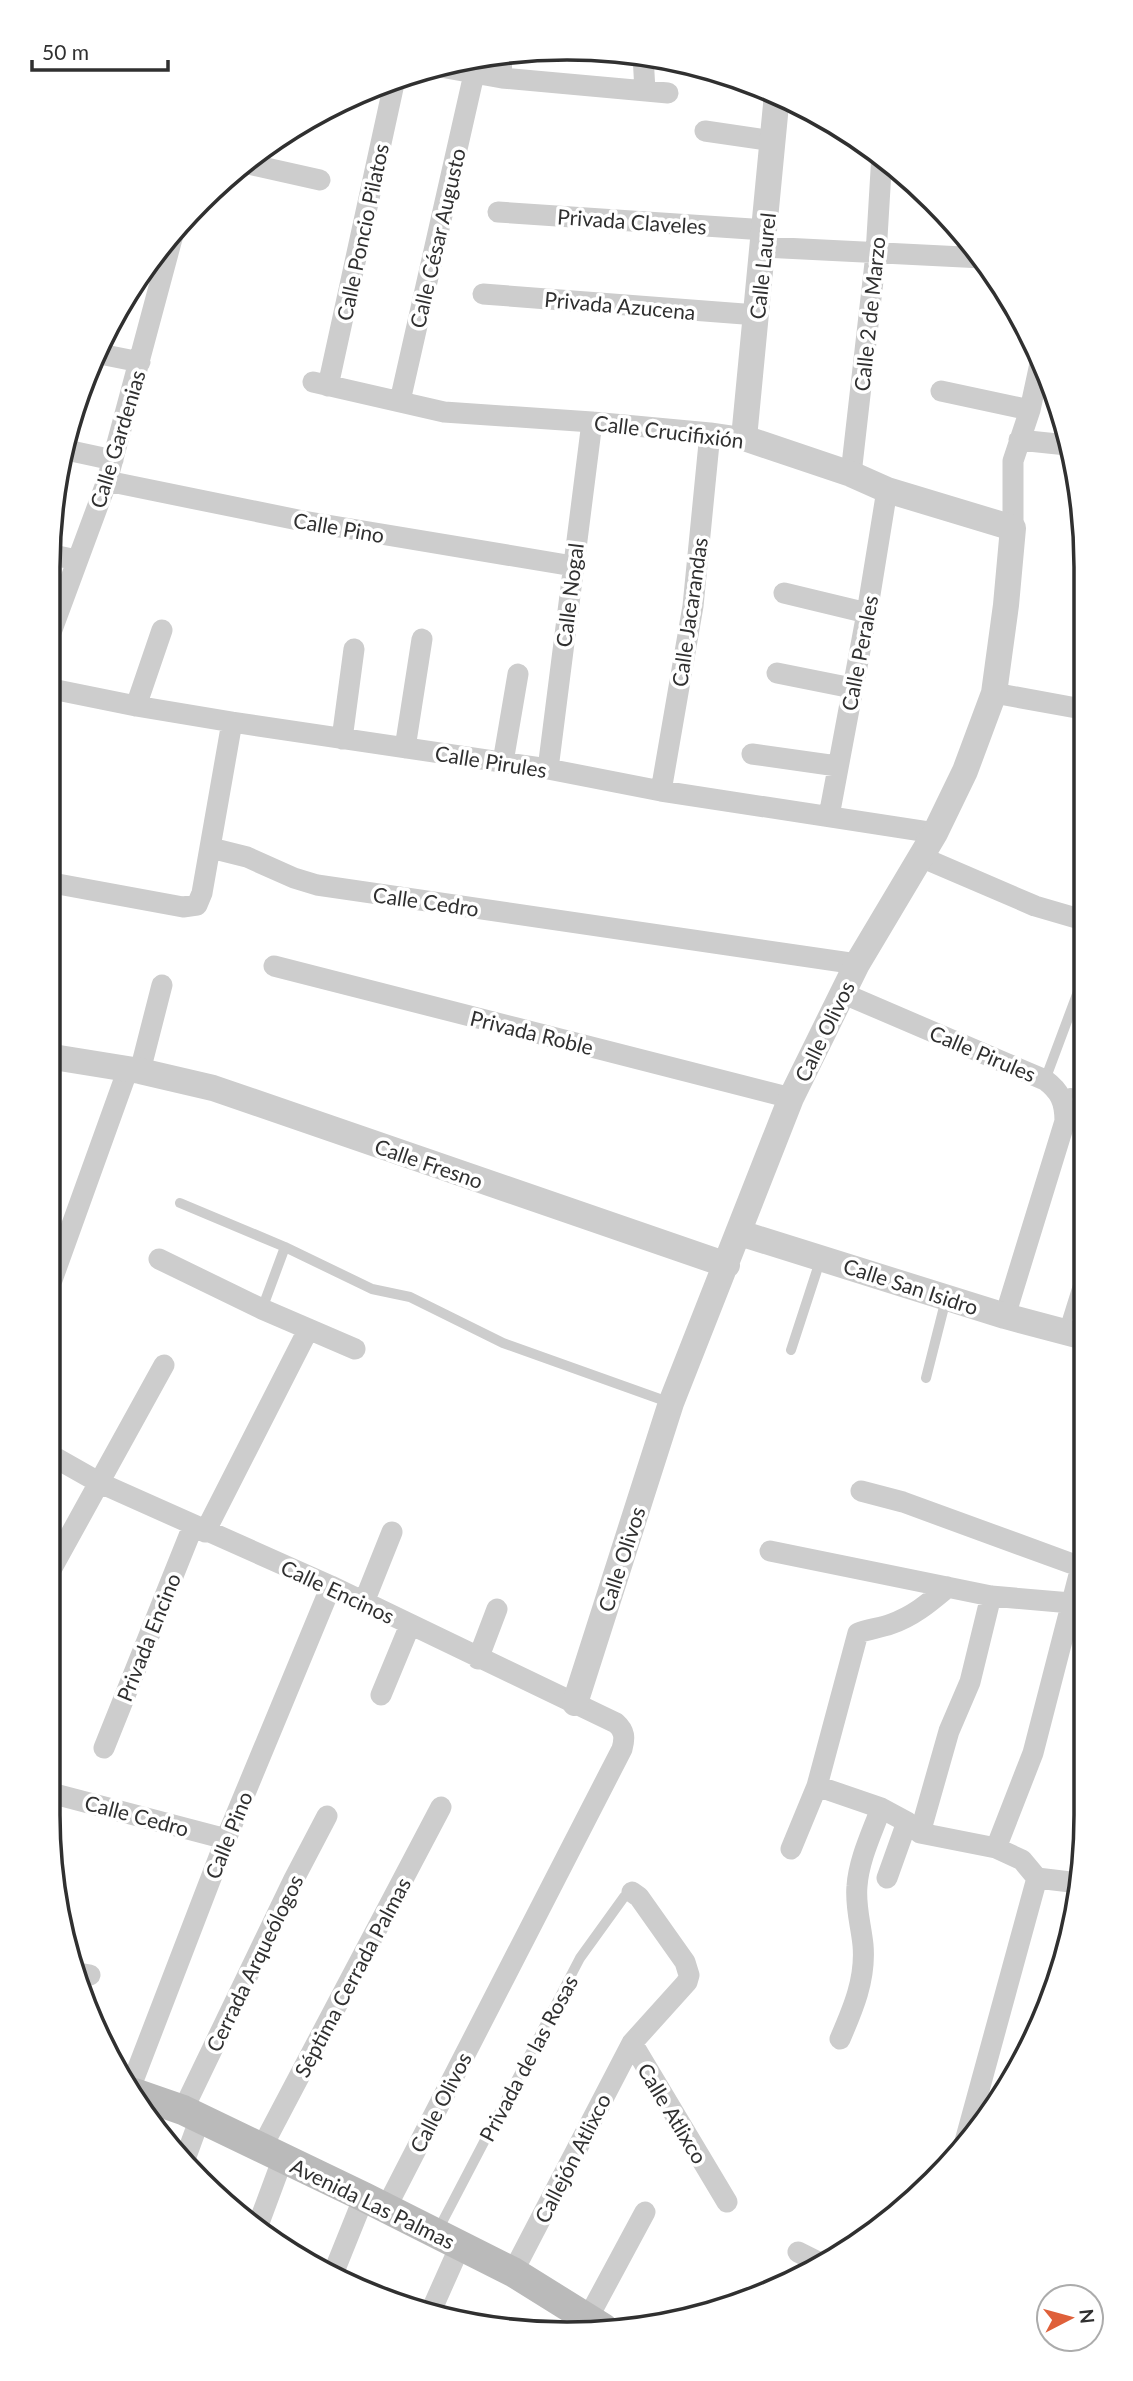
<svg xmlns="http://www.w3.org/2000/svg" width="1133" height="2381" font-family="Lato,sans-serif">
  <style>
    .lines { fill: none; stroke-linecap: round; stroke-linejoin: round }
    .service { stroke: #cdcdcd; stroke-width: 10 }
    .minor { stroke: #cdcdcd; stroke-width: 21 }
    .tertiary { stroke: #cdcdcd; stroke-width: 26 }
    .secondary { stroke: #bababa; stroke-width: 30 }
    .labels { text-anchor: middle; dominant-baseline: central; stroke-width: 7; stroke-linejoin: round; paint-order: stroke }
    .street-label { font-size: 21px; fill: #303030; stroke: #fff }
    .rim { fill: none; stroke: #303030; stroke-width: 3.5 }
  </style>
  <rect width="100%" height="100%" fill="#fff"/>
  <g class="lines">
    <path class="service" d="M1045 1080 1079 989
      M1062 1097 1070 1093 1083 1095
      M180 1203 285 1247 372 1289 410 1297 503 1343 671 1403
      M262 1309 285 1247
      M1064 1330 1084 1266
      M791 1350 821 1258
      M926 1378 946 1299
      M437 2232 580 1958 624 1897 632 1892"/>
    <path class="minor" d="M501 54 502 78
      M643 55 645 91
      M435 66 502 78 668 93
      M705 131 774 141
      M244 163 320 180
      M498 212 766 230
      M763 247 983 258
      M483 294 757 315
      M95 353 140 362
      M313 382 444 412 592 422 710 433 744 438
      M328 386 395 79
      M941 391 1030 410
      M400 401 474 74
      M1019 440 1067 445
      M62 449 113 460
      M851 474 876 254 882 154
      M107 481 303 521 573 566
      M1013 528V461L1030 410 1041 359
      M48 554 77 560
      M784 593 867 613
      M47 643 107 481 174 231
      M777 673 852 688
      M47 688 136 706 232 722 548 769 661 791 935 833
      M994 693 1082 709
      M136 706 162 630
      M342 739 354 649
      M405 748 422 639
      M752 754 837 766
      M503 762 518 674
      M548 769 592 422
      M661 791 693 606 710 433
      M829 816 867 613 887 490
      M211 848 247 857 294 878 317 885 857 964
      M921 857 1035 906 1083 920
      M47 882 183 907 197 905 202 893 232 722
      M274 966 791 1098
      M842 993 1045 1080C1060 1091 1065 1102 1065 1121L1005 1316
      M140 1071 162 985
      M159 1259 262 1309 355 1349
      M52 1280 128 1069
      M47 1453 100 1483 331 1586 616 1723C625 1731 625 1738 622 1749L386 2208
      M861 1491 903 1502 1081 1567 1033 1753 996 1848 1022 1860 1037 1878 964 2145
      M205 1532 308 1330
      M770 1551 991 1596 1071 1603
      M47 1577 164 1365
      M364 1602 392 1532
      M478 1659 497 1609
      M381 1695 410 1625
      M104 1748 193 1526
      M817 1786 881 1808 907 1822 920 1833 996 1848
      M47 1792 226 1839
      M920 1833 949 1731 970 1682 991 1596
      M791 1849 817 1786 858 1633C869 1629 880 1628 891 1624 914 1616 930 1602 948 1587
      M887 1878 907 1822
      M1037 1878 1079 1883
      M73 1972 90 1975
      M840 2039C853 2009 866 1979 863 1945 861 1925 855 1906 857 1886 859 1859 872 1833 881 1808
      M632 2043 727 2202
      M131 2086 226 1839 331 1586
      M183 2110 294 1879 327 1816
      M262 2147 441 1807
      M184 2162 200 2118
      M257 2228 283 2158
      M798 2252 822 2264
      M513 2272 632 2043 687 1982 689 1975 685 1962 639 1897 632 1892
      M333 2274 364 2197
      M431 2311 460 2246
      M588 2318 645 2212"/>
    <path class="tertiary" d="M47 1056 140 1071 213 1088 727 1265
      M740 1233 1005 1316 1084 1337
      M575 1703 671 1403 791 1098 857 964 935 833 965 771 994 693 1006 605 1013 528 887 490 851 474 744 438 777 94"/>
    <path class="secondary" d="M134 2093 183 2110 364 2197 513 2272 603 2328"/>
  </g>
  <g class="labels">
    <g class="street-label">
      <text transform="translate(632 221) rotate(4)">Privada Claveles</text>
      <text transform="translate(362 232) rotate(-78)">Calle Poncio Pilatos</text>
      <text transform="translate(437 238) rotate(-77)">Calle César Augusto</text>
      <text transform="translate(762 266) rotate(-84)">Calle Laurel</text>
      <text transform="translate(620 305) rotate(5)">Privada Azucena</text>
      <text transform="translate(869 314) rotate(-84)">Calle 2 de Marzo</text>
      <text transform="translate(669 431) rotate(7)">Calle Crucifixión</text>
      <text transform="translate(117 439) rotate(-73)">Calle Gardenias</text>
      <text transform="translate(339 527) rotate(10)">Calle Pino</text>
      <text transform="translate(569 595) rotate(-83)">Calle Nogal</text>
      <text transform="translate(689 612) rotate(-82)">Calle Jacarandas</text>
      <text transform="translate(859 653) rotate(-79)">Calle Perales</text>
      <text transform="translate(491 761) rotate(9)">Calle Pirules</text>
      <text transform="translate(426 901) rotate(8)">Calle Cedro</text>
      <text transform="translate(824 1031) rotate(-64)">Calle Olivos</text>
      <text transform="translate(532 1032) rotate(14)">Privada Roble</text>
      <text transform="translate(983 1053) rotate(23)">Calle Pirules</text>
      <text transform="translate(429 1163) rotate(19)">Calle Fresno</text>
      <text transform="translate(911 1286) rotate(18)">Calle San Isidro</text>
      <text transform="translate(621 1559) rotate(-72)">Calle Olivos</text>
      <text transform="translate(338 1591) rotate(25)">Calle Encinos</text>
      <text transform="translate(148 1637) rotate(-68)">Privada Encino</text>
      <text transform="translate(137 1815) rotate(15)">Calle Cedro</text>
      <text transform="translate(228 1835) rotate(-68)">Calle Pino</text>
      <text transform="translate(254 1963) rotate(-64)">Cerrada Arqueólogos</text>
      <text transform="translate(352 1977) rotate(-62)">Séptima Cerrada Palmas</text>
      <text transform="translate(528 2058) rotate(-62)">Privada de las Rosas</text>
      <text transform="translate(440 2102) rotate(-63)">Calle Olivos</text>
      <text transform="translate(673 2113) rotate(59)">Calle Atlixco</text>
      <text transform="translate(572 2158) rotate(-63)">Callejón Atlixco</text>
      <text transform="translate(373 2203) rotate(26)">Avenida Las Palmas</text>
    </g>
  </g>
  <path d="M0 0H1133V2381H0ZM567 60H567A507 507 0 0 1 1074 567V1815A507 507 0 0 1 567 2322H567A507 507 0 0 1 60 1815V567A507 507 0 0 1 567 60Z" fill="#fff" fill-rule="evenodd"/>
  <path class="rim" d="M567 60H567A507 507 0 0 1 1074 567V1815A507 507 0 0 1 567 2322H567A507 507 0 0 1 60 1815V567A507 507 0 0 1 567 60Z"/>
  <g transform="translate(1070 2318) rotate(84)"><circle r="33" fill="#ffffff" stroke="#acacac" stroke-width="2"/>
  <path d="M0-5L12 26L0 18L-12 26Z" fill="#df603a"/>
  <text y="-10" font-size="19" font-weight="bold" text-anchor="middle" fill="#303030">N</text>
  </g>
  <path d="M32 60v10h136v-10" fill="none" stroke="#303030" stroke-width="3.5"/>
  <text x="42" y="60" font-size="21" fill="#303030" stroke="#ffffff" stroke-width="5" paint-order="stroke">50 m</text>
</svg>
